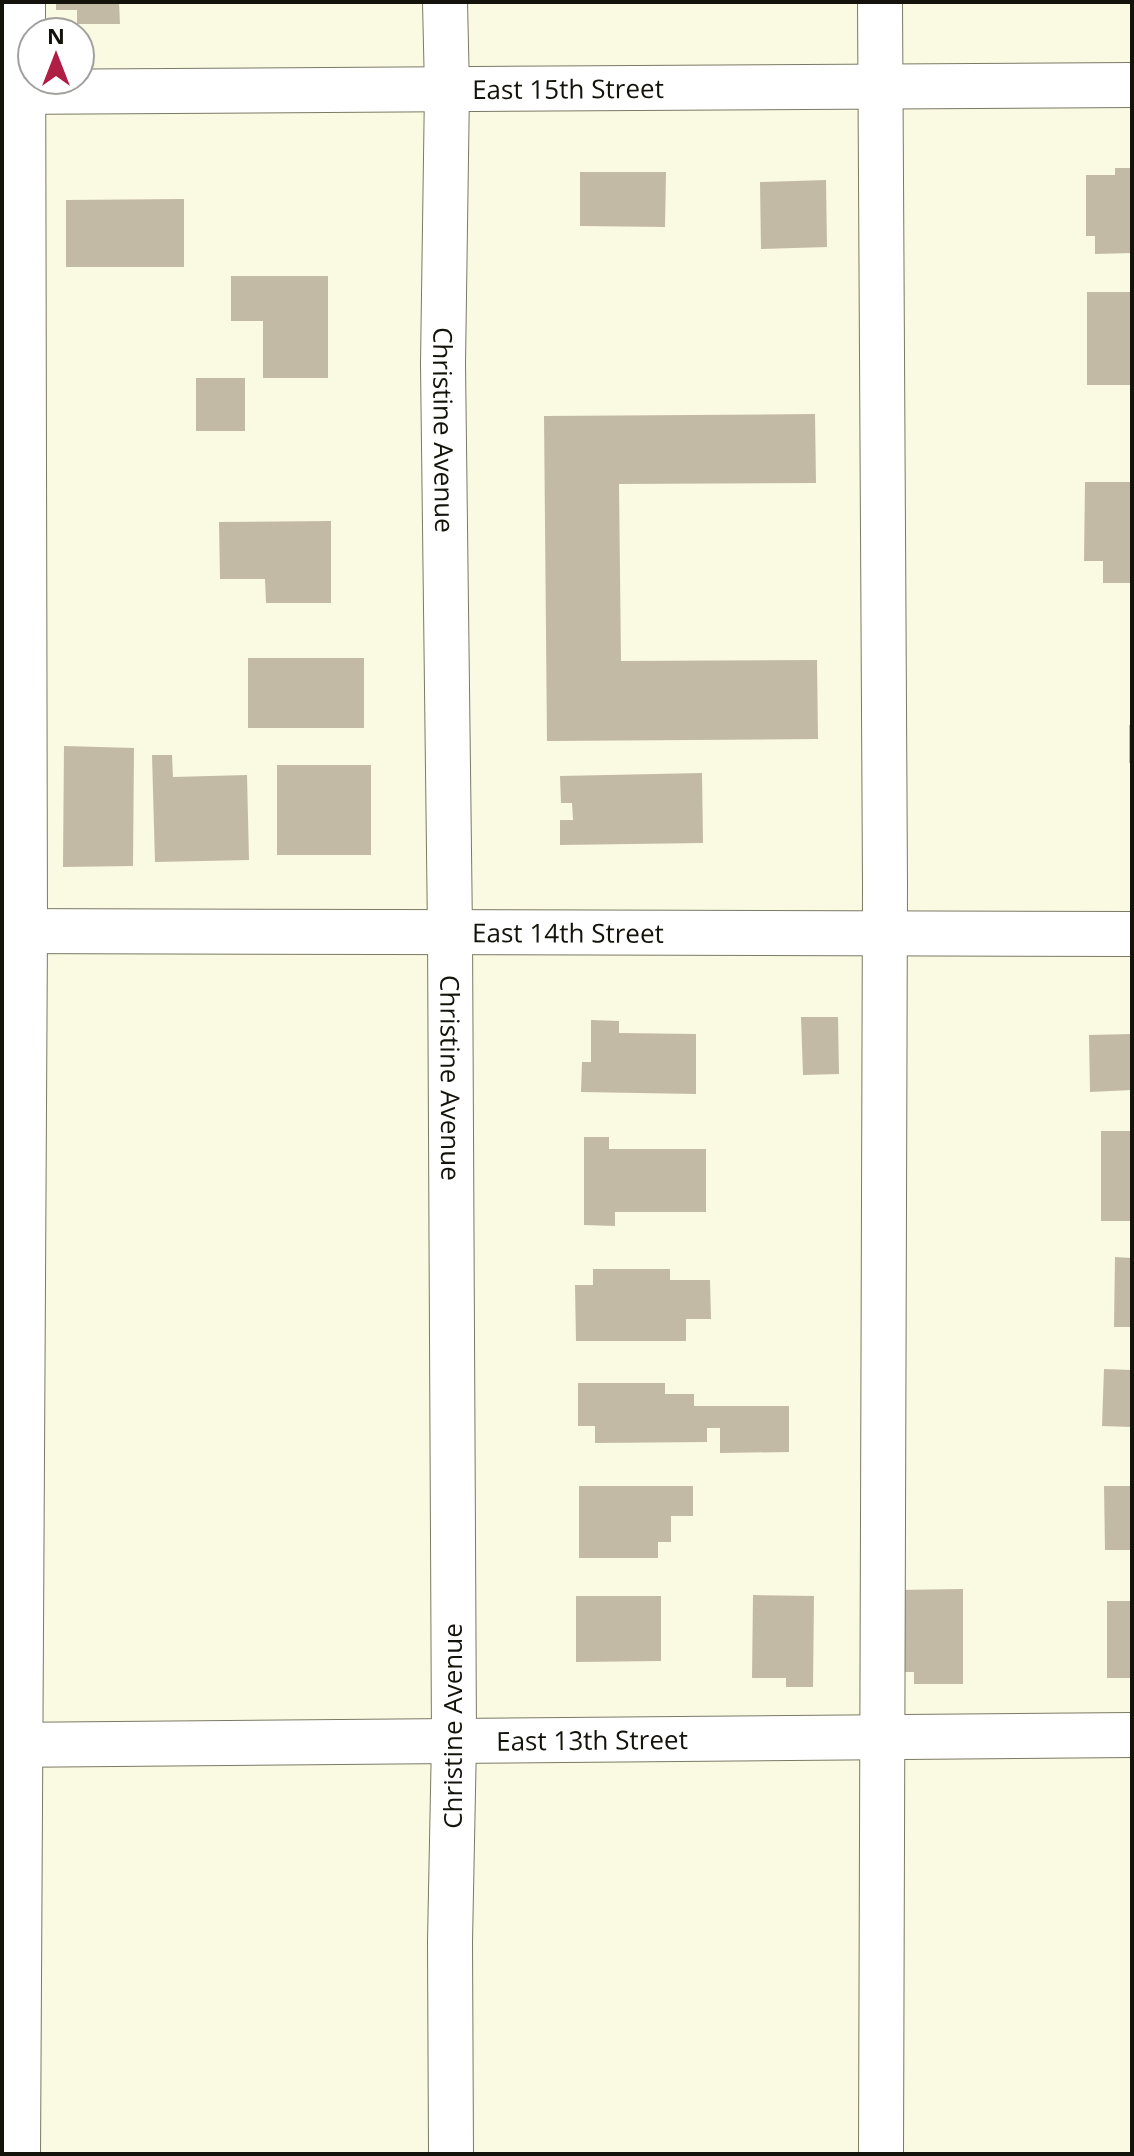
<svg xmlns="http://www.w3.org/2000/svg" width="1134" height="2156" font-family="'Open Sans',sans-serif">
  <style>
    .building { fill: #c3baa5 }
    .lines { fill: none; stroke-linecap: round; stroke-linejoin: round }
    .minor-casing { stroke: #7b7a65; stroke-width: 46 }
    .minor { stroke: #fff; stroke-width: 44 }
    .labels { text-anchor: middle; dominant-baseline: central; stroke-width: 8; stroke-linejoin: round; paint-order: stroke }
    .street-label { font-size: 26px; fill: #13120b; stroke: #fff }
  </style>
  <rect width="100%" height="100%" fill="#faf9e2"/>
  <path class="building" d="M56 2H119L120 24H77V10H56Z
    M1115 168H1132V253L1095 254V236H1086V175H1115Z
    M580 172H666L665 227 580 226Z
    M826 180 827 247 761 249 760 182Z
    M184 199V267H66V200Z
    M231 276H328V378H263V321H231Z
    M1087 292H1132V385H1087Z
    M196 378H245V431H196Z
    M815 414 816 483 619 484 621 661 817 660 818 739 547 741 544 416Z
    M1085 482H1132V583H1103V561H1084Z
    M331 521V603H266L265 579H220L219 522Z
    M248 658H364V728H248Z
    M1129 725H1132V763H1129Z
    M64 746 134 748 133 866 63 867Z
    M152 755H172L173 777 247 775 249 860 155 862Z
    M277 765H371V855H277Z
    M702 773 703 843 560 845V820H573L572 803H561L560 776Z
    M801 1017H838L839 1074 803 1075Z
    M591 1020 619 1021V1033L696 1034V1094L581 1092 582 1062H591Z
    M1132 1034V1090L1090 1092 1089 1035Z
    M1101 1131H1132V1221H1101Z
    M584 1137H609V1149H706V1212H615V1226L584 1225Z
    M1115 1257 1132 1258V1327H1114Z
    M593 1269H670V1280H710L711 1319H686V1341H576L575 1285H593Z
    M1104 1369 1132 1370V1427L1102 1426Z
    M578 1383H665V1394H694V1406H789V1452L720 1453V1428H707V1442L595 1443V1426H578Z
    M579 1486H693V1516H671V1542H658V1558H579Z
    M1104 1486H1132V1550H1105Z
    M963 1589V1684H914V1672H895V1590Z
    M753 1595 814 1596 813 1687H786V1678H752Z
    M576 1596H661V1661L576 1662Z
    M1107 1601H1132V1678H1107Z"/>
  <g class="lines">
    <defs>
      <g id="minor">
        <path id="s1" d="M445 2 447 89 443 364 450 932 454 1741 450 1942 451 2154"/>
        <path d="M880 2 885 885 881 2154"/>
        <path id="s2" d="M2 92 1132 85"/>
        <path id="s3" d="M2 931 1132 934"/>
        <path id="s4" d="M2 1745 1132 1735"/>
        <path d="M18 2154 25 931 23 2"/>
      </g>
    </defs>
    <use href="#minor" class="minor-casing"/>
    <use href="#minor" class="minor"/>
  </g>
  <g class="labels">
    <g class="street-label">
      <text stroke="none"><textPath href="#s2" startOffset="566">East 15th Street</textPath></text>
      <text stroke="none"><textPath href="#s1" startOffset="428">Christine Avenue</textPath></text>
      <text stroke="none"><textPath href="#s3" startOffset="566">East 14th Street</textPath></text>
      <text stroke="none"><textPath href="#s1" startOffset="1076">Christine Avenue</textPath></text>
      <text transform="translate(452 1726) rotate(-90)">Christine Avenue</text>
      <text stroke="none"><textPath href="#s4" startOffset="590">East 13th Street</textPath></text>
    </g>
  </g>
  <rect width="1134" height="2156" fill="none" stroke="#13120b" stroke-width="8"/>
  <g transform="translate(56 56)"><circle r="38" fill="#ffffff" stroke="#a1a09d" stroke-width="2"/>
  <path d="M0-6L14 30L0 20L-14 30Z" fill="#b01e46"/>
  <text y="-12" font-size="22" font-weight="bold" text-anchor="middle" fill="#13120b">N</text>
  </g>
</svg>
